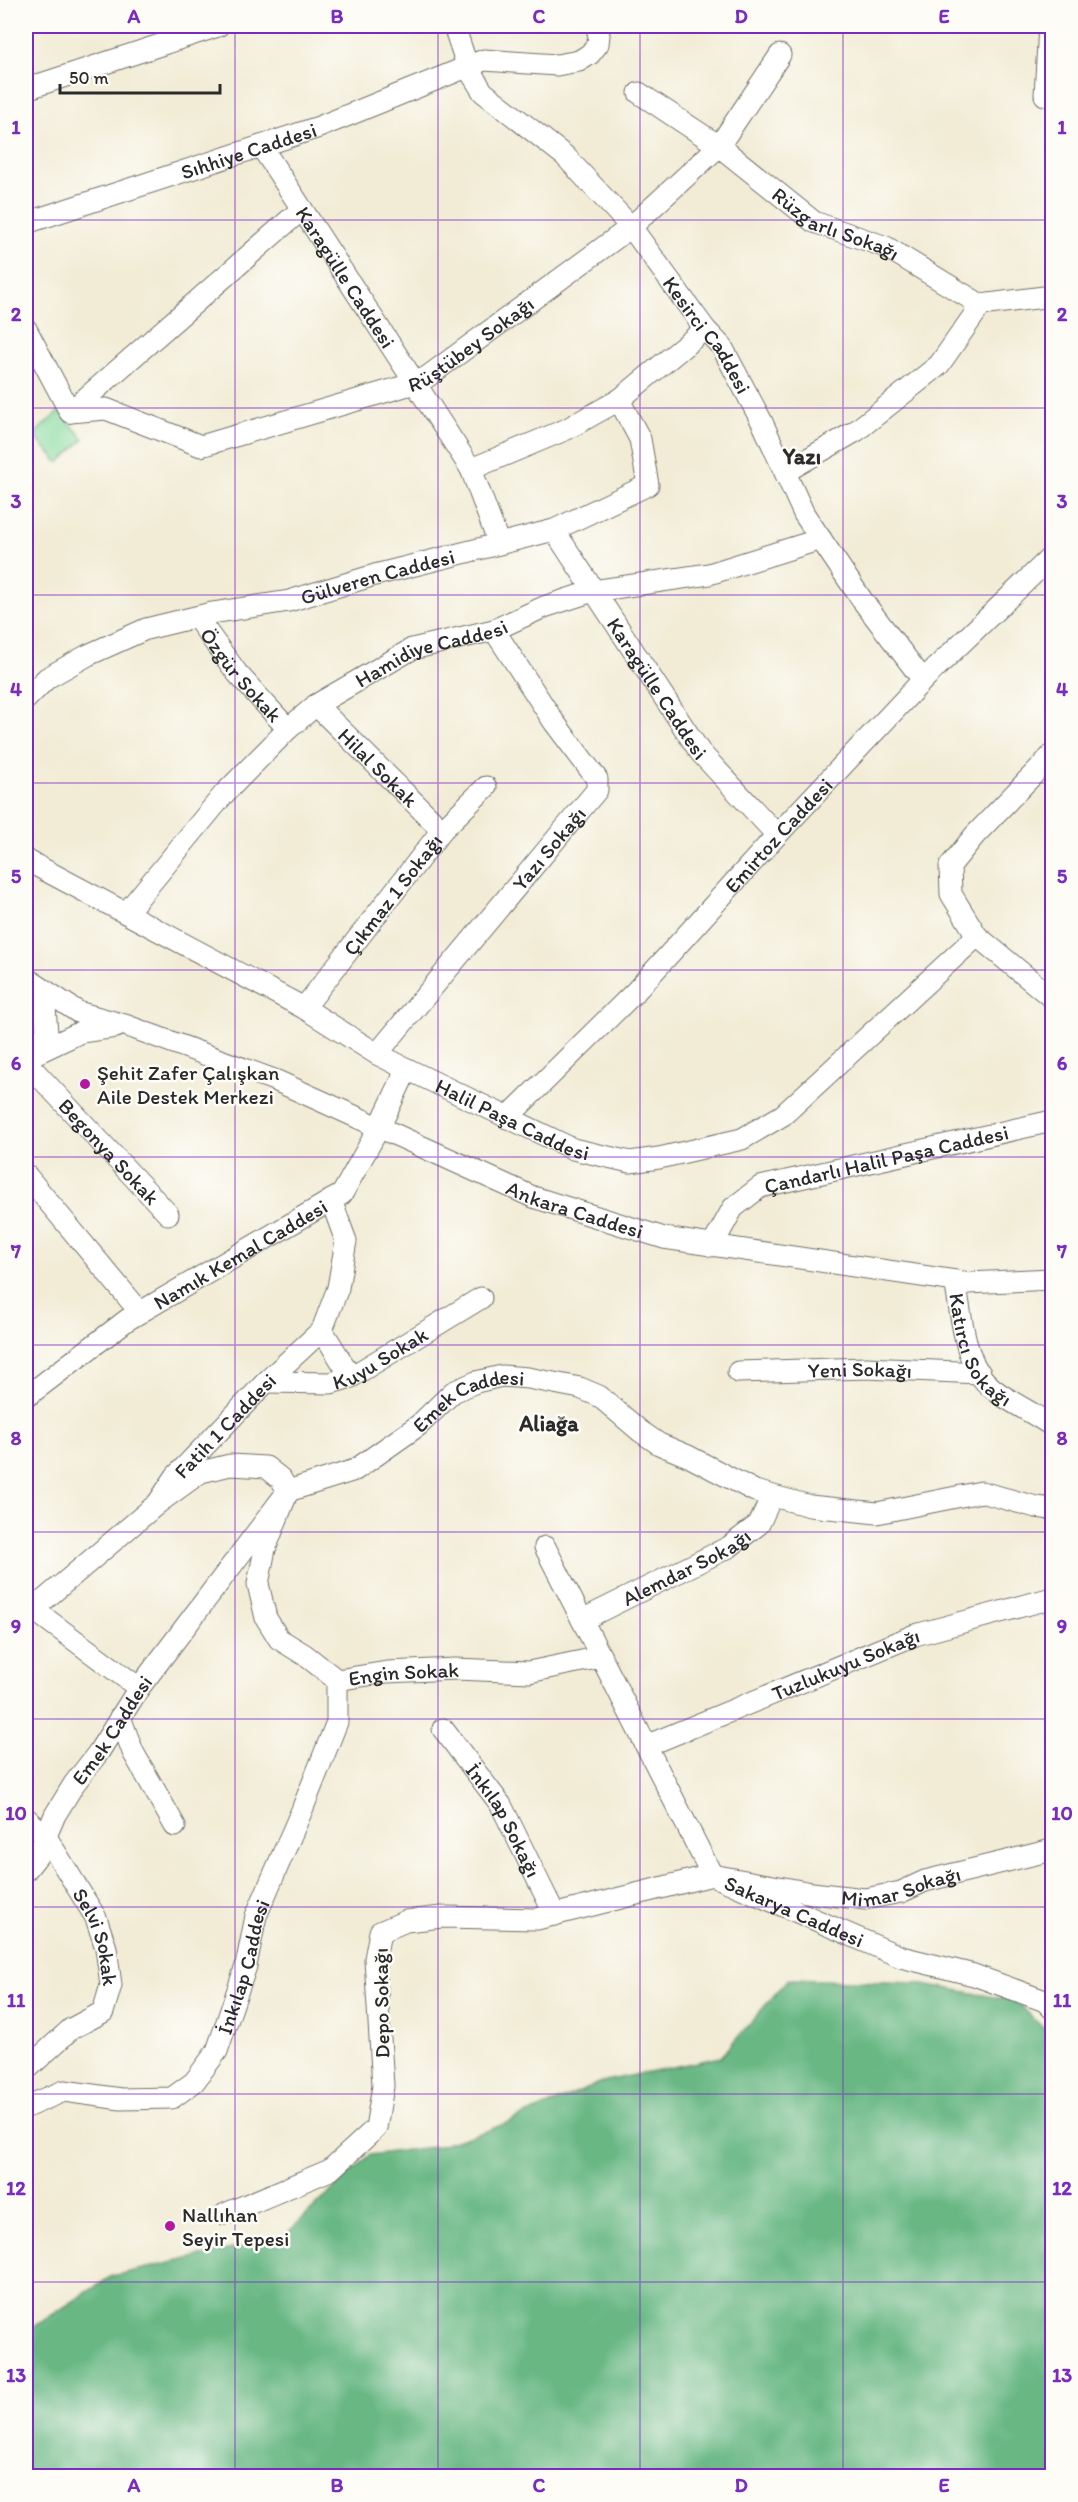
<svg xmlns="http://www.w3.org/2000/svg" width="1078" height="2502" font-family="Itim,sans-serif">
  <style>
    .green { fill: #82d89c; stroke: #568264; stroke-width: 1.5 }
    .forest { fill: #69b884; stroke: #4a7258; stroke-width: 1.5 }
    .lines { fill: none; stroke-linecap: round; stroke-linejoin: round }
    .minor-casing { stroke: #716f67; stroke-width: 23 }
    .minor { stroke: #fff; stroke-width: 21 }
    .grid { fill: none; stroke: #7b2cbf; stroke-width: 1.5; stroke-opacity: 0.55 }
    .poi-dot { fill: #b5179e; stroke: #fdfcf7; stroke-width: 2 }
    .labels { text-anchor: middle; dominant-baseline: central; stroke-width: 5; stroke-linejoin: round; paint-order: stroke }
    .street-label { font-size: 21px; fill: #2b2b2b; stroke: #fdfcf7 }
    .poi-label { font-size: 21px; fill: #2b2b2b; stroke: #fdfcf7; text-anchor: start }
    .neighbourhood-label { font-size: 22px; font-weight: bold; fill: #2b2b2b; stroke: #fdfcf7 }
    .neatline { fill: none; stroke: #7b2cbf; stroke-width: 2 }
    .grid-label { font-size: 20px; text-anchor: middle; font-weight: bold; fill: #7b2cbf }
  </style>
  <rect width="100%" height="100%" fill="#fdfcf7"/>
  <filter id="ink" filterUnits="userSpaceOnUse"><feTurbulence type="fractalNoise" baseFrequency=".0167" numOctaves="2"/><feDisplacementMap in="SourceGraphic" scale="12" xChannelSelector="R" yChannelSelector="G"/><feConvolveMatrix kernelMatrix="1 2 1 2 8 2 1 2 1" color-interpolation-filters="sRGB"/></filter>
  <filter id="wash" filterUnits="userSpaceOnUse"><feTurbulence type="fractalNoise" baseFrequency=".008" numOctaves="4" result="noise"/><feDisplacementMap in="SourceGraphic" scale="24" xChannelSelector="R" yChannelSelector="G"/><feGaussianBlur stdDeviation="1.35" result="paint"/><feColorMatrix in="noise" values="0 0 0 0 0 0 0 0 0 0 0 0 0 0 0 0 0 1.4 0 .05"/><feComposite in="paint" operator="in"/></filter>
  <g filter="url(#wash)">
    <rect width="100%" height="100%" fill="#f2ecd6"/>
    <path class="green" d="M59 411 84 439 59 463 33 435Z"/>
    <path class="forest" d="M788 1979 917 1983 1016 2001 1052 2037V2476H26V2332L112 2276 282 2238 370 2155 439 2146 487 2131 606 2081 721 2057Z"/>
  </g>
  <g filter="url(#ink)">
    <g class="lines">
      <defs>
        <g id="minor">
          <path id="s1" d="M454 26 468 68 483 92 565 156 631 227 705 329 722 347 762 422 804 514 862 600 923 680"/>
          <path d="M26 89 218 26"/>
          <path id="s2" d="M639 93 719 146 814 222 886 247 981 305 1052 296"/>
          <path d="M1045 95 1049 26"/>
          <path id="s3" d="M261 146 471 469 499 544"/>
          <path id="s4" d="M26 223 319 127 484 60 557 65 579 61 590 54 598 44 599 35 596 26"/>
          <path d="M26 329 70 412"/>
          <path id="s5" d="M70 412 106 409 201 446 415 383 427 377 631 227 719 146 780 55"/>
          <path d="M70 412 302 209"/>
          <path d="M471 469 567 429 619 400 705 329"/>
          <path d="M785 472 856 431 939 365 981 305"/>
          <path id="s6" d="M554 530 700 752 777 835"/>
          <path id="s7" d="M197 618 237 673 288 729"/>
          <path id="s8" d="M26 699 47 678 88 655 146 629 212 613 289 601 375 575 554 530 648 485 640 439 619 400"/>
          <path id="s9" d="M316 705 442 830"/>
          <path d="M1052 755 975 835 950 866 951 894 977 936 1052 998"/>
          <path id="s10" d="M26 860 304 1008 377 1054 407 1069 573 1149 630 1162 659 1158 742 1139 783 1115 977 936"/>
          <path id="s11" d="M126 913 224 794 288 729 316 705 412 649 494 630 544 607 593 591 709 574 821 539"/>
          <path id="s12" d="M26 980H29L78 1012 125 1025 277 1081 533 1197 664 1238 969 1283 1052 1279"/>
          <path id="s13" d="M304 1008 442 830 486 787"/>
          <path d="M30 1052 47 1033 45 1007 32 985"/>
          <path id="s14" d="M377 1054 597 790V779L554 722 494 630"/>
          <path d="M26 1058 81 1032 116 1027"/>
          <path id="s15" d="M26 1062 168 1214"/>
          <path id="s16" d="M507 1118 636 991 777 835 923 680 1052 556"/>
          <path d="M26 1175 140 1312"/>
          <path id="s17" d="M712 1246 733 1208 760 1187 1052 1121"/>
          <path id="s18" d="M955 1281C962 1315 963 1366 993 1389 1011 1403 1034 1413 1052 1426"/>
          <path d="M322 1330 351 1377"/>
          <path id="s19" d="M738 1372 866 1368 980 1373"/>
          <path id="s20" d="M266 1382 331 1383 351 1377 481 1298"/>
          <path id="s21" d="M26 1397 127 1320 342 1194 380 1126 407 1069"/>
          <path id="s22" d="M158 1503 201 1472 230 1465 266 1467 281 1479 288 1491 265 1549 258 1584 266 1618 279 1639 305 1655 337 1680 387 1672 455 1669 529 1672 601 1657"/>
          <path id="s23" d="M545 1547 712 1875 901 1957 974 1975 1045 2001 1052 2008"/>
          <path d="M30 1607 139 1688"/>
          <path id="s24" d="M26 1610 44 1600 158 1503 176 1476 266 1382 322 1330 338 1288 346 1241 331 1200"/>
          <path id="s25" d="M582 1620 729 1547 759 1524 772 1496"/>
          <path d="M120 1717 133 1752 175 1826"/>
          <path id="s26" d="M443 1729 501 1805 555 1915"/>
          <path id="s27" d="M646 1746 915 1635 1052 1598"/>
          <path id="s28" d="M26 1818 45 1835 96 1918 106 1948 111 1985 103 2012 71 2029 26 2070"/>
          <path id="s29" d="M26 1870 38 1855 55 1815 74 1784 98 1753 139 1688 288 1491 355 1470 419 1425 453 1392 476 1382 502 1376 528 1378 580 1388 599 1396 640 1431 659 1444 688 1456 755 1491 810 1506 877 1513 981 1492 1036 1507 1052 1509"/>
          <path id="s30" d="M26 2107 64 2091 121 2099 172 2098 194 2082 217 2051 246 1966 256 1916 302 1810 337 1722V1680"/>
          <path id="s31" d="M225 2214 330 2170 376 2128 383 2086 375 1959 380 1932 406 1921 442 1917 537 1919 712 1875 812 1893 865 1899 901 1892 925 1881 1052 1850"/>
        </g>
      </defs>
      <use href="#minor" class="minor-casing"/>
      <use href="#minor" class="minor"/>
    </g>
  </g>
  <path class="grid" d="M235 26V2476M438 26V2476M640 26V2476M843 26V2476M26 220H1052M26 408H1052M26 595H1052M26 783H1052M26 970H1052M26 1157H1052M26 1345H1052M26 1532H1052M26 1719H1052M26 1907H1052M26 2094H1052M26 2282H1052"/>
  <g class="poi-dot">
    <circle cx="85" cy="1084" r="6"/>
    <circle cx="170" cy="2226" r="6"/>
  </g>
  <g class="labels">
    <g class="street-label">
      <text stroke="none"><textPath href="#s4" startOffset="234">Sıhhiye Caddesi</textPath></text>
      <text stroke="none"><textPath href="#s2" startOffset="238">Rüzgarlı Sokağı</textPath></text>
      <text stroke="none"><textPath href="#s3" startOffset="156">Karagülle Caddesi</textPath></text>
      <text stroke="none"><textPath href="#s1" startOffset="406">Kesirci Caddesi</textPath></text>
      <text stroke="none"><textPath href="#s5" startOffset="429">Rüştübey Sokağı</textPath></text>
      <text stroke="none"><textPath href="#s8" startOffset="378">Gülveren Caddesi</textPath></text>
      <text stroke="none"><textPath href="#s11" startOffset="410">Hamidiye Caddesi</textPath></text>
      <text stroke="none"><textPath href="#s7" startOffset="72">Özgür Sokak</textPath></text>
      <text stroke="none"><textPath href="#s6" startOffset="189">Karagülle Caddesi</textPath></text>
      <text stroke="none"><textPath href="#s9" startOffset="88">Hilal Sokak</textPath></text>
      <text stroke="none"><textPath href="#s16" startOffset="392">Emirtoz Caddesi</textPath></text>
      <text stroke="none"><textPath href="#s14" startOffset="268">Yazı Sokağı</textPath></text>
      <text stroke="none"><textPath href="#s13" startOffset="144">Çıkmaz 1 Sokağı</textPath></text>
      <text stroke="none"><textPath href="#s10" startOffset="552">Halil Paşa Caddesi</textPath></text>
      <text stroke="none"><textPath href="#s15" startOffset="122">Begonya Sokak</textPath></text>
      <text stroke="none"><textPath href="#s17" startOffset="207">Çandarlı Halil Paşa Caddesi</textPath></text>
      <text stroke="none"><textPath href="#s12" startOffset="597">Ankara Caddesi</textPath></text>
      <text stroke="none"><textPath href="#s21" startOffset="258">Namık Kemal Caddesi</textPath></text>
      <text stroke="none"><textPath href="#s18" startOffset="75">Katırcı Sokağı</textPath></text>
      <text stroke="none"><textPath href="#s20" startOffset="120">Kuyu Sokak</textPath></text>
      <text stroke="none"><textPath href="#s19" startOffset="122">Yeni Sokağı</textPath></text>
      <text stroke="none"><textPath href="#s29" startOffset="669">Emek Caddesi</textPath></text>
      <text stroke="none"><textPath href="#s24" startOffset="273">Fatih 1 Caddesi</textPath></text>
      <text stroke="none"><textPath href="#s25" startOffset="117">Alemdar Sokağı</textPath></text>
      <text stroke="none"><textPath href="#s27" startOffset="216">Tuzlukuyu Sokağı</textPath></text>
      <text stroke="none"><textPath href="#s22" startOffset="448">Engin Sokak</textPath></text>
      <text stroke="none"><textPath href="#s29" startOffset="165">Emek Caddesi</textPath></text>
      <text stroke="none"><textPath href="#s26" startOffset="110">İnkılap Sokağı</textPath></text>
      <text stroke="none"><textPath href="#s31" startOffset="906">Mimar Sokağı</textPath></text>
      <text stroke="none"><textPath href="#s23" startOffset="458">Sakarya Caddesi</textPath></text>
      <text stroke="none"><textPath href="#s28" startOffset="141">Selvi Sokak</textPath></text>
      <text stroke="none"><textPath href="#s30" startOffset="304">İnkılap Caddesi</textPath></text>
      <text transform="translate(381 2003) rotate(-91)">Depo Sokağı</text>
    </g>
    <g class="poi-label">
      <text x="97" y="1072">Şehit Zafer Çalışkan<tspan x="97" dy="24">Aile Destek Merkezi</tspan></text>
      <text x="182" y="2214">Nallıhan<tspan x="182" dy="24">Seyir Tepesi</tspan></text>
    </g>
    <g class="neighbourhood-label">
      <text x="802" y="456">Yazı</text>
      <text x="549" y="1423">Aliağa</text>
    </g>
  </g>
  <rect width="1078" height="2502" fill="none" stroke="#fdfcf7" stroke-width="66"/>
  <path d="M60 84v9h160v-9" fill="none" stroke="#2b2b2b" stroke-width="3"/>
  <text x="69" y="84" font-size="18" fill="#2b2b2b" stroke="#fdfcf7" stroke-width="4.5" paint-order="stroke">50 m</text>
  <rect x="33" y="33" width="1012" height="2436" class="neatline"/>
  <g class="grid-label">
    <text x="134" y="23">A</text>
    <text x="337" y="23">B</text>
    <text x="539" y="23">C</text>
    <text x="741" y="23">D</text>
    <text x="944" y="23">E</text>
    <text x="16" y="134">1</text>
    <text x="1062" y="134">1</text>
    <text x="16" y="321">2</text>
    <text x="1062" y="321">2</text>
    <text x="16" y="508">3</text>
    <text x="1062" y="508">3</text>
    <text x="16" y="696">4</text>
    <text x="1062" y="696">4</text>
    <text x="16" y="883">5</text>
    <text x="1062" y="883">5</text>
    <text x="16" y="1070">6</text>
    <text x="1062" y="1070">6</text>
    <text x="16" y="1258">7</text>
    <text x="1062" y="1258">7</text>
    <text x="16" y="1445">8</text>
    <text x="1062" y="1445">8</text>
    <text x="16" y="1633">9</text>
    <text x="1062" y="1633">9</text>
    <text x="16" y="1820">10</text>
    <text x="1062" y="1820">10</text>
    <text x="16" y="2007">11</text>
    <text x="1062" y="2007">11</text>
    <text x="16" y="2195">12</text>
    <text x="1062" y="2195">12</text>
    <text x="16" y="2382">13</text>
    <text x="1062" y="2382">13</text>
    <text x="134" y="2492">A</text>
    <text x="337" y="2492">B</text>
    <text x="539" y="2492">C</text>
    <text x="741" y="2492">D</text>
    <text x="944" y="2492">E</text>
  </g>
</svg>
